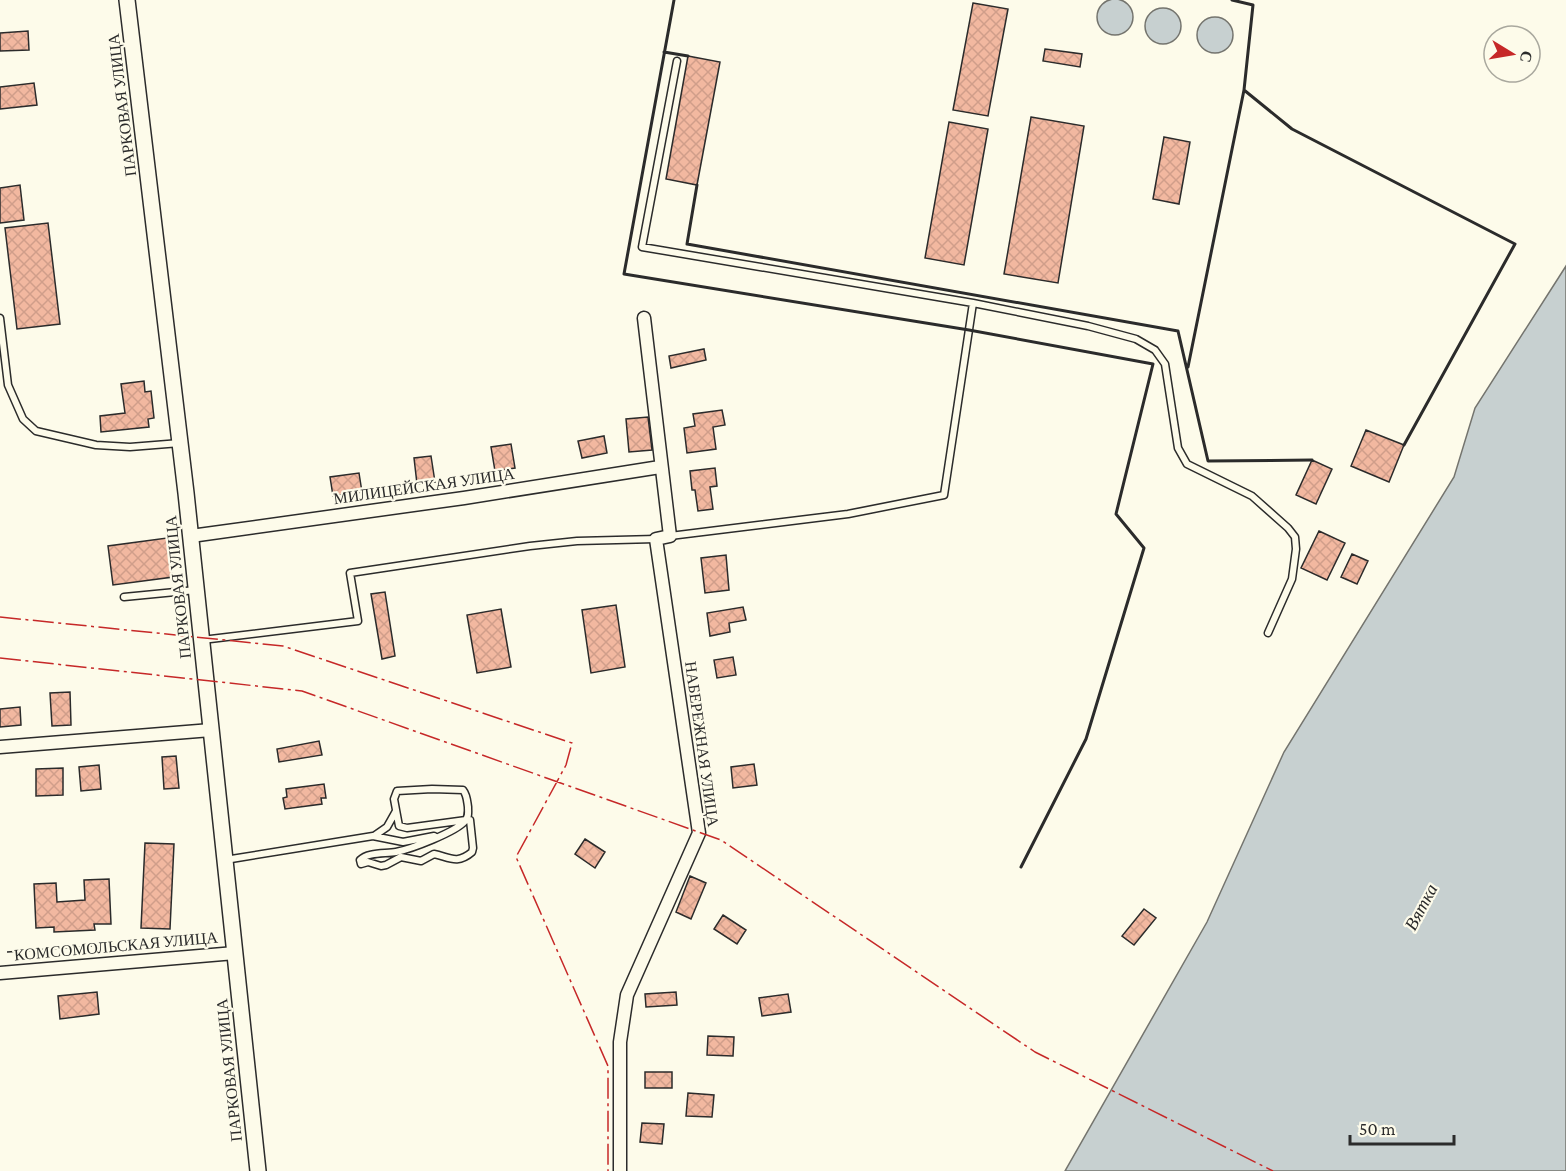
<svg xmlns="http://www.w3.org/2000/svg" width="1566" height="1171" font-family="'Crimson Pro',serif">
  <style>
    .water { fill: #c7d0d0; stroke: #74746e; stroke-width: 1.5 }
    .building { fill: url(#building-cross-hatch); stroke: #2b2b2b; stroke-width: 1.5 }
    .lines { fill: none; stroke-linecap: round; stroke-linejoin: round }
    .service-casing { stroke: #2b2b2b; stroke-width: 9 }
    .minor-casing { stroke: #2b2b2b; stroke-width: 15 }
    .tertiary-casing { stroke: #2b2b2b; stroke-width: 18 }
    .service { stroke: #fdfbea; stroke-width: 6 }
    .minor { stroke: #fdfbea; stroke-width: 12 }
    .tertiary { stroke: #fdfbea; stroke-width: 15 }
    .fence { stroke: #2b2b2b; stroke-width: 1.5; stroke-dasharray: 8 3; stroke-linecap: butt }
    .wall { stroke: #2b2b2b; stroke-width: 3 }
    .power { stroke: #c62828; stroke-width: 1.5; stroke-dasharray: 21 4.5 3 4.5; stroke-linecap: butt }
    .labels { text-anchor: middle; dominant-baseline: central; stroke-width: 4.5; stroke-linejoin: round; paint-order: stroke }
    .street-label { font-size: 16px; fill: #2b2b2b; stroke: #fdfbea }
    .water-label { font-size: 18px; font-style: italic; fill: #2b2b2b; stroke: #fdfbea }
  </style>
  <defs>
    <pattern id="building-cross-hatch" width="8" height="8" patternUnits="userSpaceOnUse" patternTransform="scale(1.5)"><rect width="8" height="8" fill="#f2b8a0"/><path d="M0 0l8 8M0 8l8-8" fill="none" stroke="#d09e8a"/></pattern>
  </defs>
  <rect width="100%" height="100%" fill="#fdfbea"/>
  <path class="water" d="M1097 17a18 18 0 1 1 36 0a18 18 0 1 1-36 0Z
    M1145 26a18 18 0 1 1 36 0a18 18 0 1 1-36 0Z
    M1197 35a18 18 0 1 1 36 0a18 18 0 1 1-36 0Z
    M1566 266V1171H1065L1207 922 1284 752 1454 477 1475 408Z"/>
  <path class="building" d="M973 3 1008 9 988 116 953 110Z
    M28 31 29 50 0 51V33Z
    M1045 49 1082 54 1080 67 1043 61Z
    M688 56 720 62 697 185 666 179Z
    M34 83 37 105 0 109V87Z
    M1031 117 1084 126 1058 283 1004 274Z
    M949 122 988 129 964 265 925 258Z
    M1164 137 1190 142 1179 204 1153 199Z
    M20 185 24 220 0 223V188Z
    M48 223 60 324 17 329 5 228Z
    M704 349 706 360 671 368 669 356Z
    M144 381 145 392 151 391 154 418 148 419 149 427 101 432 100 416 125 413 121 384Z
    M722 410 725 425 713 427 716 449 687 453 684 428 695 426 693 414Z
    M648 417 652 450 629 452 626 419Z
    M1366 430 1404 445 1389 482 1351 466Z
    M604 436 607 453 582 458 578 441Z
    M511 444 515 468 495 471 491 447Z
    M431 456 435 482 417 484 414 458Z
    M1312 460 1332 469 1316 504 1296 495Z
    M715 468 717 486 710 487 713 509 698 511 695 490H692L690 471Z
    M359 473 362 492 333 496 330 477Z
    M1319 531 1345 543 1327 580 1301 568Z
    M167 538 173 577 113 585 108 546Z
    M1352 554 1368 561 1357 584 1341 577Z
    M726 555 729 590 705 593 701 558Z
    M385 592 395 656 382 659 371 594Z
    M616 605 625 667 591 673 582 610Z
    M743 607 746 620 729 623 730 632 710 636 707 613Z
    M501 609 511 667 477 673 467 615Z
    M733 657 736 675 717 678 714 660Z
    M70 692 71 725 52 726 50 693Z
    M20 707 21 725 0 727V709Z
    M319 741 322 755 279 762 277 749Z
    M176 756 179 788 164 789 162 757Z
    M754 764 757 785 733 788 731 767Z
    M99 765 101 789 81 791 79 767Z
    M63 768V795L36 796V769Z
    M324 784 326 798H321L322 804 285 809 283 798 287 797 286 789Z
    M585 839 605 852 595 868 575 854Z
    M145 843 174 844 170 929 141 928Z
    M690 876 706 883 691 919 676 912Z
    M109 879 111 924H94L95 930 54 932V927L36 928 34 884 56 883 57 902 85 900 84 880Z
    M1144 909 1156 918 1134 945 1122 936Z
    M723 915 746 930 737 944 714 929Z
    M97 992 99 1014 60 1019 58 996Z
    M676 992 677 1005 646 1007 645 994Z
    M788 994 791 1012 762 1016 759 998Z
    M708 1036 734 1037 733 1056 707 1055Z
    M645 1072H672V1088H645Z
    M688 1093 714 1095 712 1117 686 1116Z
    M642 1123 664 1124 662 1144 640 1142Z"/>
  <g class="lines">
    <defs>
      <path id="service" d="M677 61 642 247 973 303
        M0 318 8 385 23 419 36 431 96 445 130 447 180 443
        M670 536 848 514 944 495 973 303 1088 326 1136 339 1155 350 1165 364 1178 448 1187 464 1252 496 1288 528 1295 537 1296 549 1292 579 1268 633
        M124 597 196 590
        M202 640 358 621 350 573 530 546 577 541 656 539
        M470 820 473 848 472 852C457 865 449 857 434 854L421 861 401 857 386 865 381 866 368 862 361 864 360 860C368 852 385 854 396 852 411 849 456 832 465 821 469 816 468 813 468 807 467 800 467 795 463 790L432 789 397 791 394 799 399 826 407 828 466 820H470
        M374 836 387 827 396 811
        M225 860 373 836 403 842 434 836"/>
      <path id="minor" d="M191 536 464 498 660 467
        M0 747 211 730
        M0 973 235 953
        M620 1171V1042L627 995 699 833 656 539 670 536 644 318"/>
      <path id="tertiary" d="M127 0 186 493 258 1171"/>
    </defs>
    <use href="#service" class="service-casing"/>
    <use href="#minor" class="minor-casing"/>
    <use href="#tertiary" class="tertiary-casing"/>
    <use href="#service" class="service"/>
    <use href="#minor" class="minor"/>
    <use href="#tertiary" class="tertiary"/>
    <path class="fence" d="M7 952 118 944"/>
    <path class="wall" d="M674 0 624 274 969 330 1153 364 1116 514 1144 548 1086 739 1021 867
      M1232 0 1253 5 1244 90 1292 129 1515 244 1404 445
      M664 52 688 56
      M697 185 687 244 1178 331 1208 461 1312 460
      M1188 367 1244 90"/>
    <path class="power" d="M0 617 283 646 572 743 566 765 516 857 608 1066V1171
      M0 658 302 691 721 840 1035 1052 1273 1171"/>
  </g>
  <g class="labels">
    <g class="street-label">
      <text transform="translate(122 105) rotate(-97)">ПАРКОВАЯ УЛИЦА</text>
      <text transform="translate(424 486) rotate(-8)">МИЛИЦЕЙСКАЯ УЛИЦА</text>
      <text transform="translate(178 587) rotate(-96)">ПАРКОВАЯ УЛИЦА</text>
      <text transform="translate(702 744) rotate(82)">НАБЕРЕЖНАЯ УЛИЦА</text>
      <text transform="translate(116 946) rotate(-5)">КОМСОМОЛЬСКАЯ УЛИЦА</text>
      <text transform="translate(229 1070) rotate(-96)">ПАРКОВАЯ УЛИЦА</text>
    </g>
    <g class="water-label">
      <text transform="translate(1421 907) rotate(-62)">Вятка</text>
    </g>
  </g>
  <g transform="translate(1512 54) rotate(101)"><circle r="28" fill="#fdfbea" stroke="#a9a89e" stroke-width="1.5"/>
  <path d="M0-4.5L10 22L0 15L-10 22Z" fill="#c62828"/>
  <text y="-9" font-size="16" font-weight="bold" text-anchor="middle" fill="#2b2b2b">С</text>
  </g>
  <path d="M1350 1135v9h104v-9" fill="none" stroke="#2b2b2b" stroke-width="3"/>
  <text x="1359" y="1135" font-size="18" fill="#2b2b2b" stroke="#fdfbea" stroke-width="4.5" paint-order="stroke">50 m</text>
</svg>
